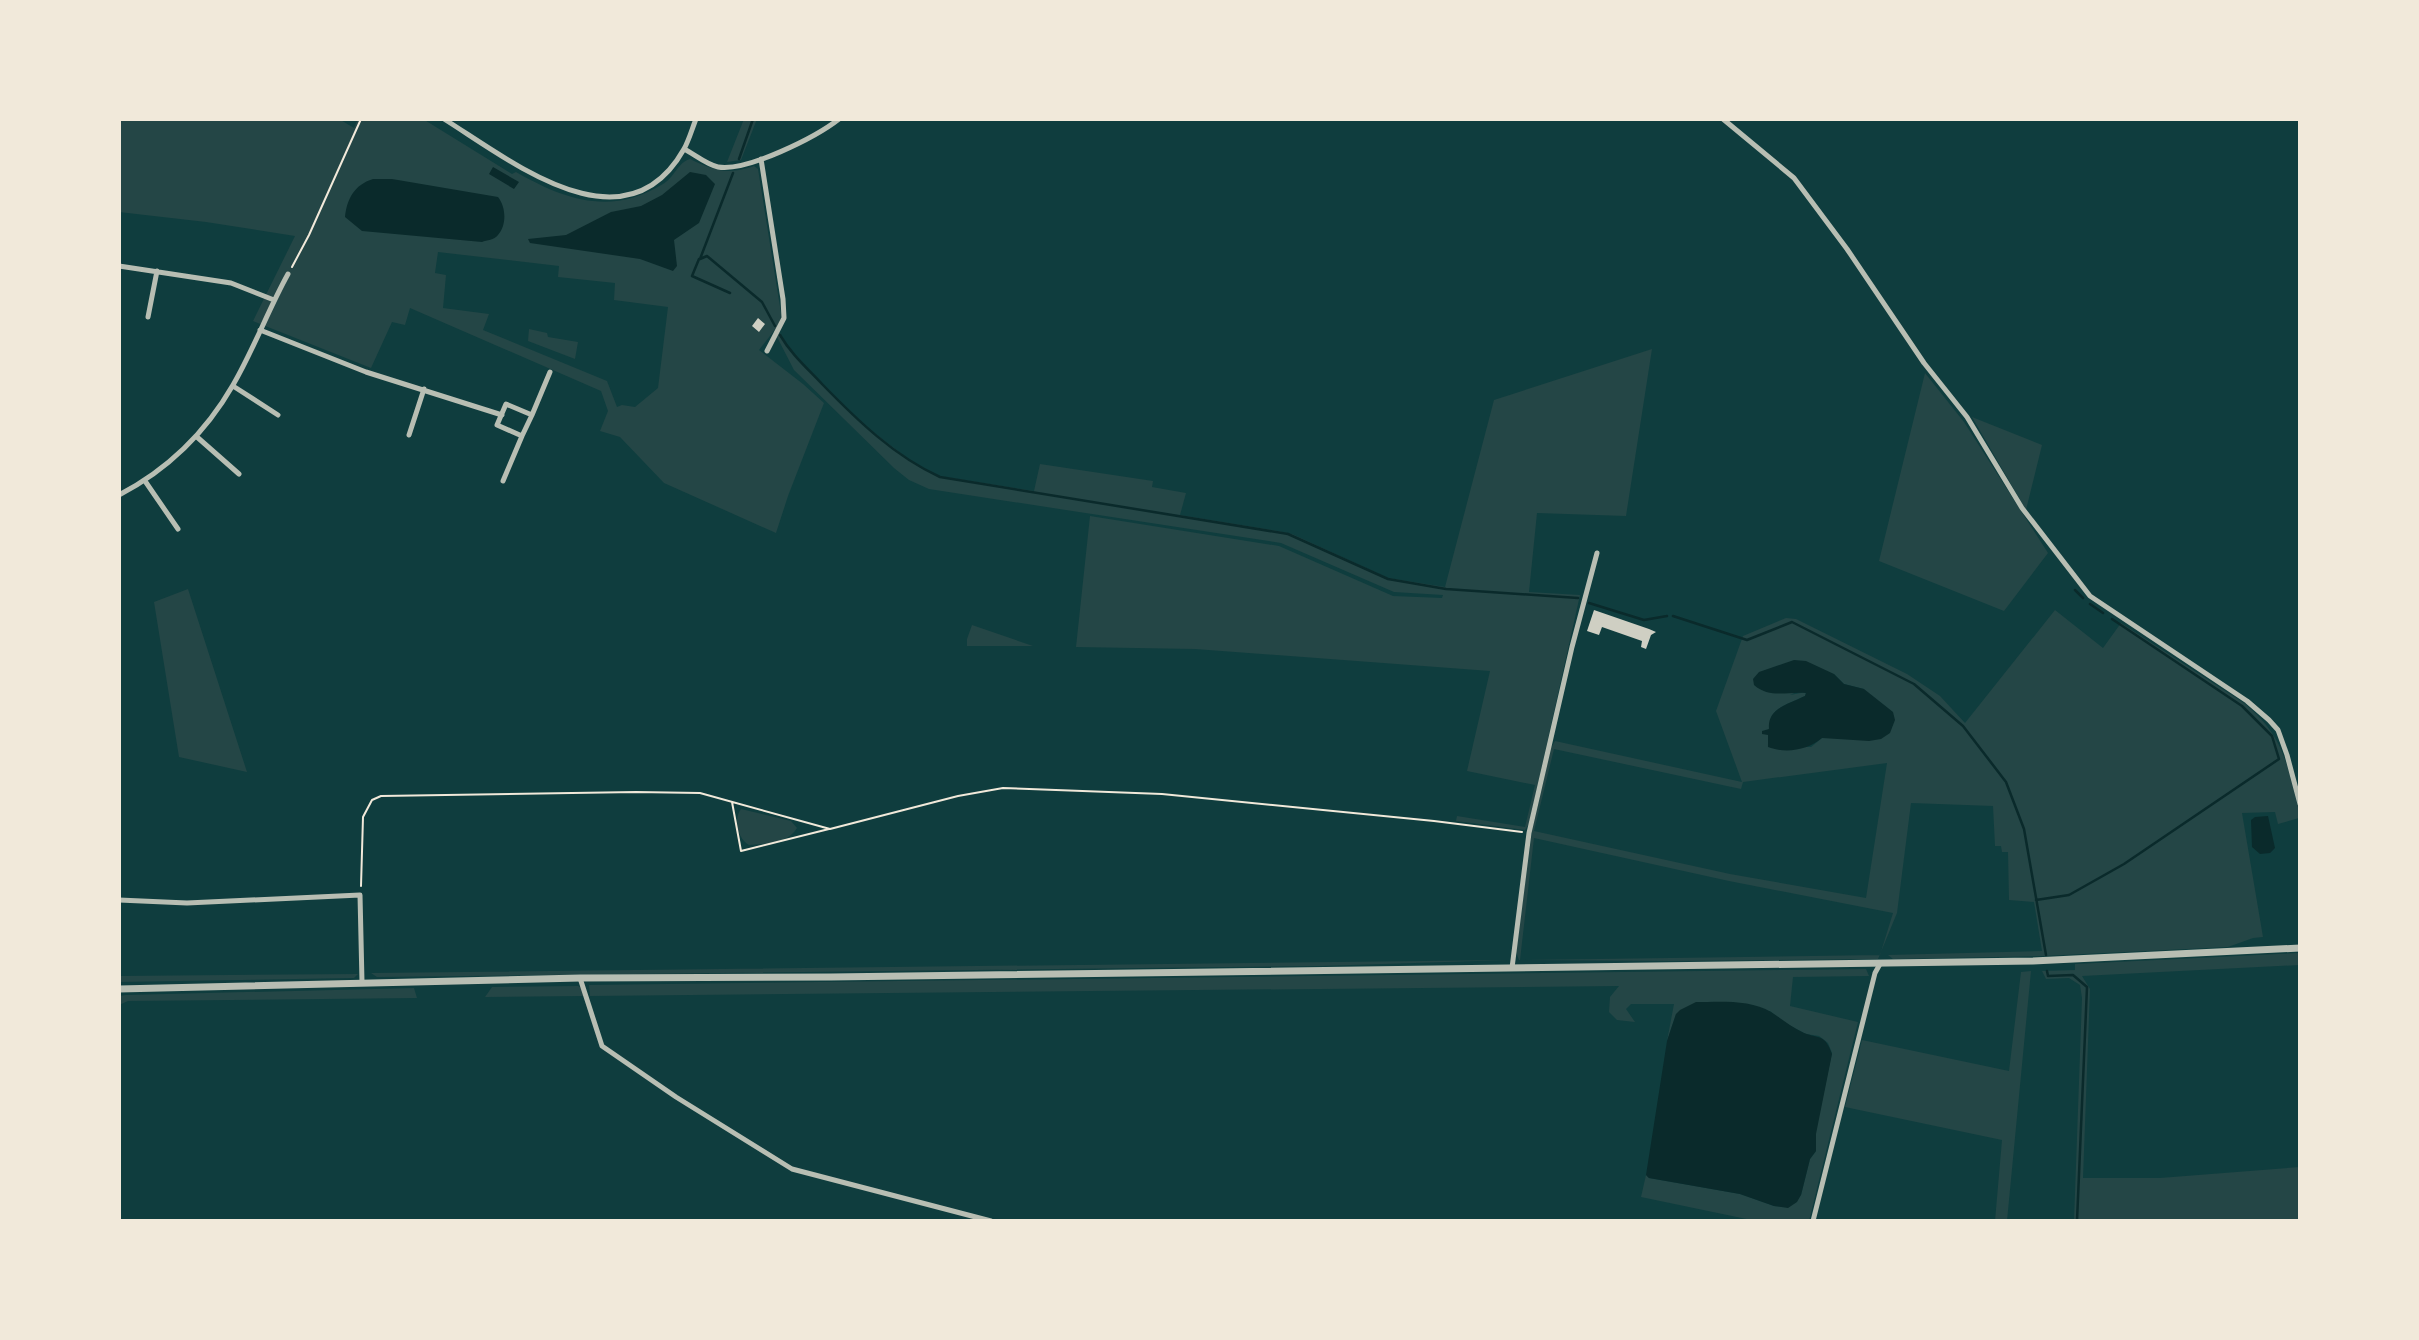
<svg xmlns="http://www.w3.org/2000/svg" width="2419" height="1340" font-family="Lato,sans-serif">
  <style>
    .green { fill: #244646; fill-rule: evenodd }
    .water { fill: #0a2a2b }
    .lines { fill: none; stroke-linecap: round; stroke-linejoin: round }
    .stream { stroke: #0a2a2b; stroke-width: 2.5 }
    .building { fill: #cfcfc3 }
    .path { stroke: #f1e9da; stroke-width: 2 }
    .minor { stroke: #b8beb3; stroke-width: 5 }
    .tertiary { stroke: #b8beb3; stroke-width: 7 }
  </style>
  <rect width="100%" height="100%" fill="#0f3d3e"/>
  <path class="green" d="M119 119H339L354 128 358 119H423L512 174 516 172C565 200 611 216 663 184 674 178 678 162 690 159 715 171 727 175 754 166L758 169 781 313 780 323 759 350 803 384 824 403 788 496 776 533 664 483 620 437 600 431 608 411 601 391 410 308 405 325 392 322 371 368 253 321 295 236 206 222 119 212ZM438 252 559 266 558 277 615 283 614 300 668 307 658 388 635 407 622 405 617 407 607 381 483 330 489 314 443 308 446 275 435 273Z
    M744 119H757L741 160 727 162Z
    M529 329 547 333 548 337 578 342 575 359 528 341Z
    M780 333 790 350 860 422 919 467 939 476 1034 491 1040 464 1153 481 1152 487 1186 493 1180 515 1278 531 1292 534 1388 578 1445 587 1494 400 1652 349 1626 516 1537 513 1529 592 1580 595 1529 824 1525 830 1456 821 1457 816 1525 827 1535 785 1467 771 1490 671 1195 649 1076 647 1090 516 1279 546 1393 596 1442 598 1443 595 1394 592 1281 543 929 489 909 480 894 468 794 370 777 337Z
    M1925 373 1964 422 2048 553 2004 611 1879 561Z
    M1972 417 2042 445 2026 510Z
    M188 589 247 772 179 757 154 602Z
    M2055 610 2103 648 2121 623 2244 703C2286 738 2286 764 2300 814L2299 818 2278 824 2275 812 2242 813 2263 937 2253 938 2228 947 2043 956 1893 959 1888 955 2042 951 2034 902 2009 900 2008 852H2002L2001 846H1995L1993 806 1911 803 1897 913 1878 959 1669 961 1519 960 1516 952 1532 831 1551 748 1555 741 1742 782 1716 711 1743 636 1786 618 1796 619 1907 674 1940 696 1965 723ZM1834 674 1844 684 1864 689 1822 738 1811 747H1768C1769 708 1772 711 1805 696L1806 692 1790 695ZM1554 749 1741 789 1743 782 1887 763 1866 898 1730 874 1534 831ZM1534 838 1729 881 1893 913 1880 955 1520 960Z
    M972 625 1033 646H967V639Z
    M741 809 791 821 797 828C789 843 765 844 749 845 738 839 733 819 741 809Z
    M2298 953 2300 965 2082 976 2090 989 2083 1178H2160L2300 1167V1221H2074L2082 998 2080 985 2069 978 2046 979 2042 971 2075 970V964Z
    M1509 960 1320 966 377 977 371 973Z
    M1866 969 1869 976 1793 977 1790 1006 1858 1022 1809 1221H1756L1641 1197 1646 1175 1649 1178 1740 1194 1774 1206 1788 1207 1801 1195 1810 1159 1816 1151 1815 1134 1832 1053 1828 1043 1819 1036 1806 1034 1785 1023 1770 1011 1676 1014 1667 1041 1674 1004H1631L1626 1009 1635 1022 1617 1020 1609 1012 1610 997 1619 986 590 996 589 985Z
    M2031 971 2007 1221H1995L2002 1140 1845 1107 1862 1040 2009 1071 2021 972Z
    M358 974 354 978 119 982V976Z
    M578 986 582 988 584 996 485 997 492 987Z
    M414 988 417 998 128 1001 119 1005V996L126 995Z"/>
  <path class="water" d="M493 167 519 182 514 189 489 174Z
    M690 172 706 175 715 184 699 223 674 240 677 266 673 271 640 259 530 243 528 239 566 235 611 212 641 206 662 195Z
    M373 179H392L498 197C506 207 507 225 498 235 494 240 487 240 482 242L362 231 345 217C347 199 354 185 373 179Z
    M1794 660 1806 661 1834 674 1844 684 1864 689 1893 712 1895 720 1890 733 1881 739 1869 741 1822 738C1808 750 1786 754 1768 747V735L1762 734V731L1769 729C1767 708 1789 704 1805 696L1806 693C1788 691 1770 699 1754 685L1753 679 1759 672Z
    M2268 816 2275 848 2270 853 2260 854 2252 847 2251 820 2255 817Z
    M1696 1002C1719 1002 1750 999 1771 1012 1782 1019 1791 1027 1804 1033 1820 1039 1825 1034 1832 1054L1816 1134V1151L1810 1159 1801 1195 1797 1202 1788 1208 1774 1206 1740 1194 1649 1178 1646 1175 1667 1041 1676 1014 1680 1010Z"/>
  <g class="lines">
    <path class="stream" d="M739 159 753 119
      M733 173 700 259 707 256 762 302 775 326
      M699 259 692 276 730 293
      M780 335C791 354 807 368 822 384 857 420 894 456 940 477L1288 534 1388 579 1446 589 1578 598
      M2075 590 2083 598
      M1589 603 1644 620 1667 616
      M2090 604 2103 613
      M1673 616 1747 640 1792 622 1914 684 1963 726 2006 782 2024 829 2046 955
      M2036 900 2069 895 2124 864 2279 759 2272 736 2242 706 2112 619
      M2047 971 2048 976 2073 975 2087 987 2077 1221"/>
  </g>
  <path class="building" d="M758 318 765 324 759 332 752 326Z
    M1594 610 1649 629 1656 632 1651 635 1646 649 1641 647 1642 641 1602 627 1599 635 1587 631Z"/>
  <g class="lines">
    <path class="path" d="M292 267 309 235 361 119
      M732 802 741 851 829 829
      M361 886 363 817 372 800 381 796 636 792 700 793 830 829 958 796 1003 788 1162 794 1434 821 1522 832"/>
    <path class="minor" d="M444 119C510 160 625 254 684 149 689 140 692 129 696 119
      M1723 119 1794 178 1847 249 1924 363 1967 417 2022 508 2090 596 2247 701 2269 720 2278 730 2287 755 2300 804
      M684 149C694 154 707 165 718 167 747 172 816 137 839 119
      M761 159 783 299 784 318 767 351
      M119 266 231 283 274 300
      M148 317 157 271
      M260 330 366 372 502 415
      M233 386 278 415
      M506 404 532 415 522 436 497 425Z
      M532 415 550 372
      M409 435 424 389
      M197 437 239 474
      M145 481 178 529
      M503 481 522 436
      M119 495C167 470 206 432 233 385 254 349 268 310 288 274
      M119 900 187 903 360 895 362 982
      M1512 968 1529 833 1572 647 1597 553
      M580 978 602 1046 676 1097 792 1169 991 1221
      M1813 1221 1875 973 1880 964"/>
    <path class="tertiary" d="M119 989 580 978 831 977 2033 961 2300 948"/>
  </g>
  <rect width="2419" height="1340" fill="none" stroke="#f1e9da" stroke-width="242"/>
</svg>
